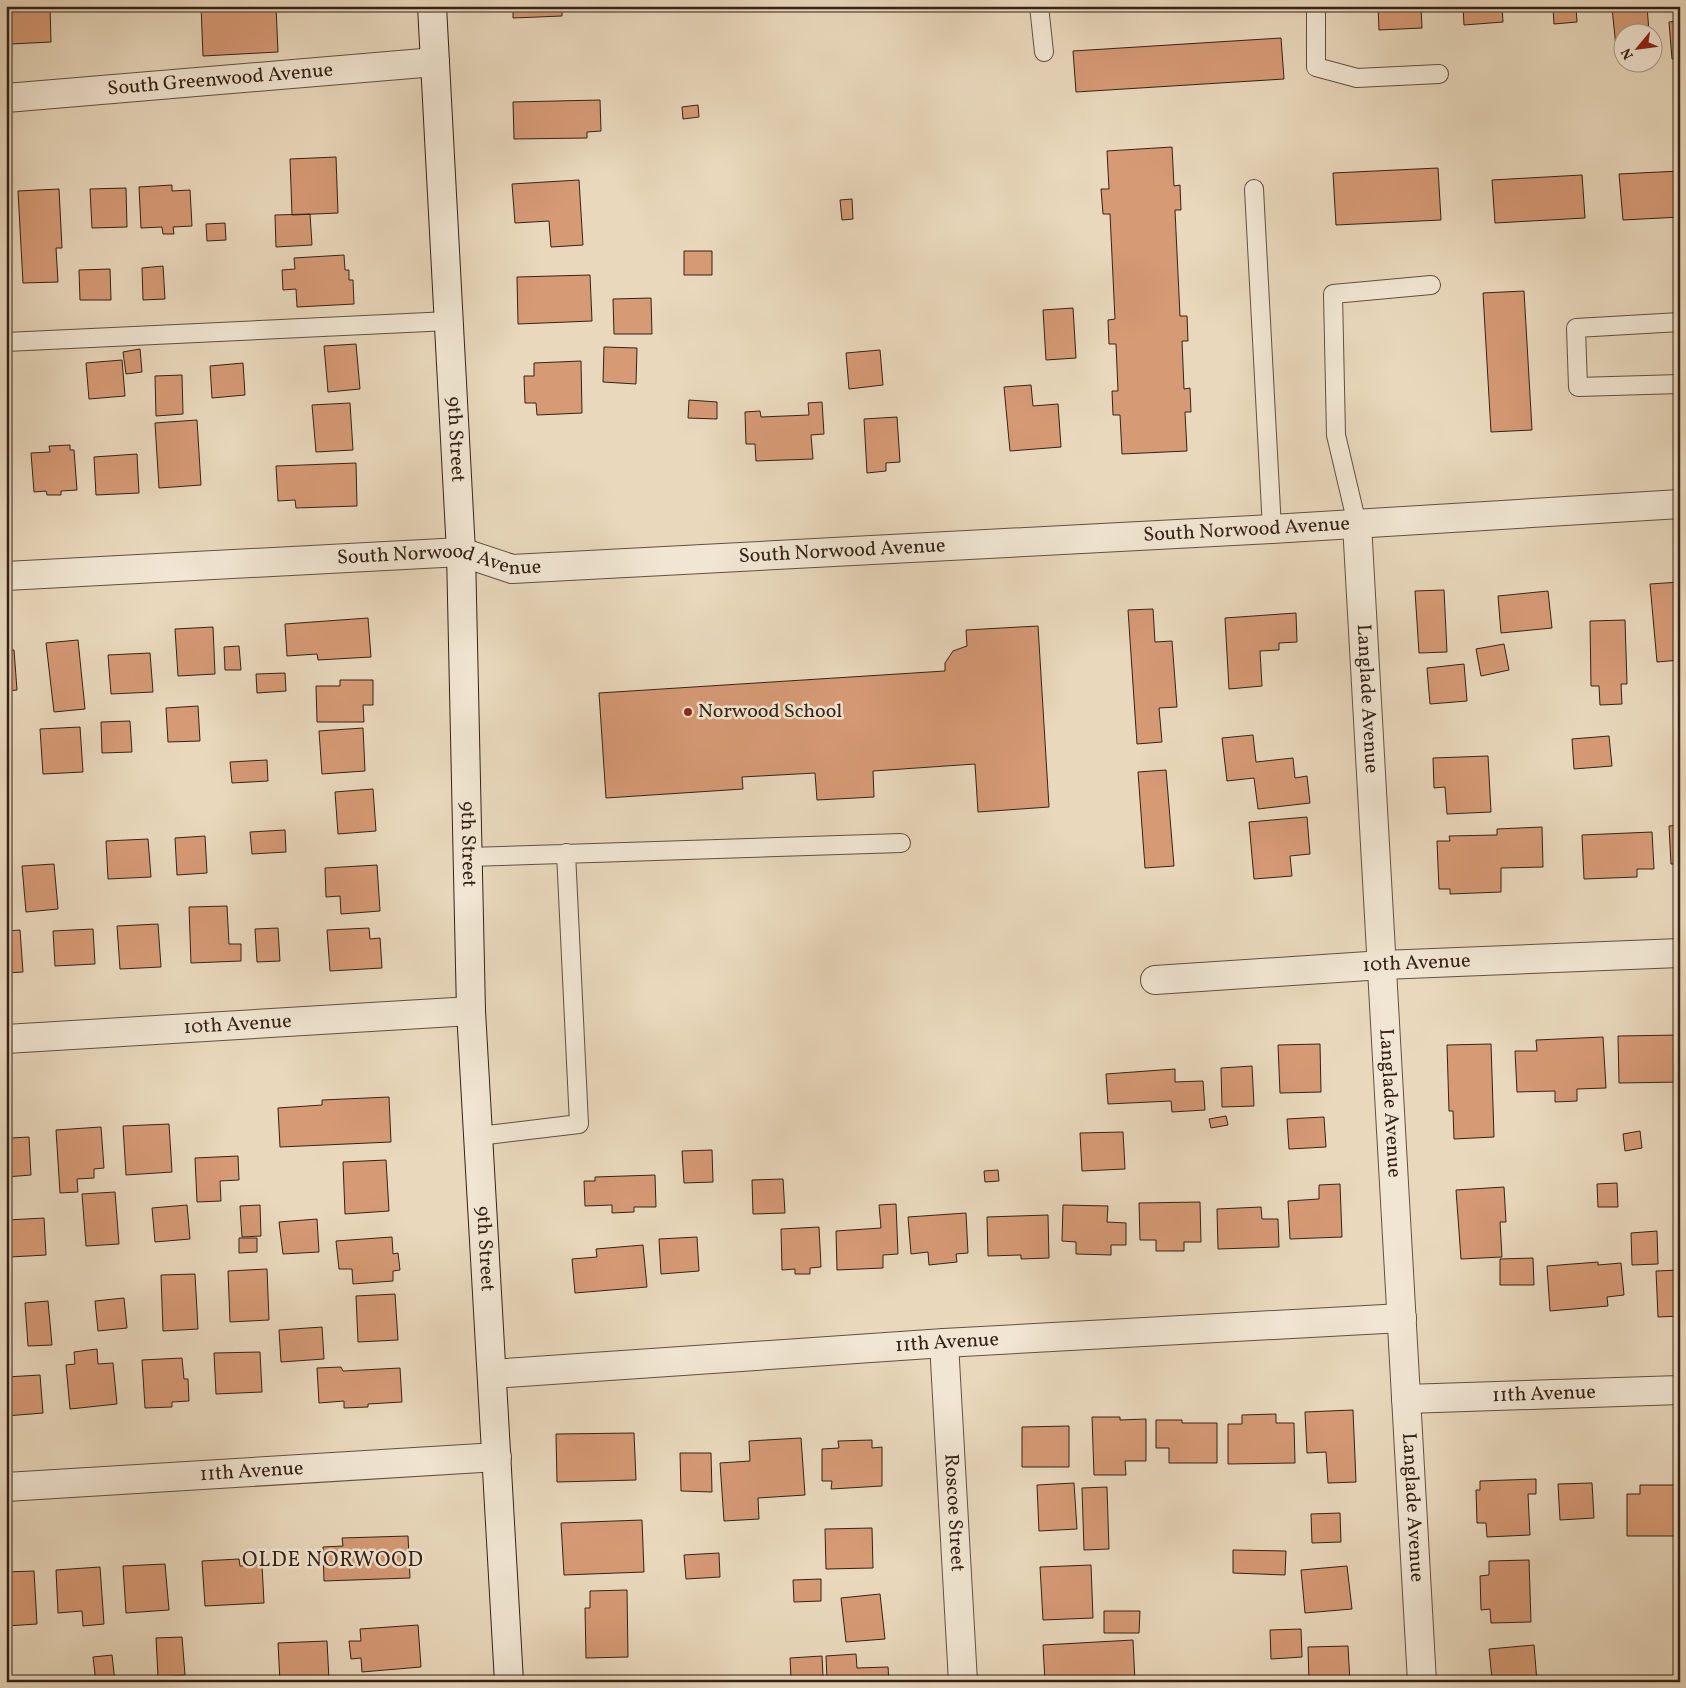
<svg xmlns="http://www.w3.org/2000/svg" width="1686" height="1688" font-family="Vollkorn,serif">
  <style>
    .building { fill: #d69a75; stroke: #352217 }
    .lines { fill: none; stroke-linecap: round; stroke-linejoin: round }
    .lane-casing { stroke: #625040; stroke-width: 20 }
    .street-casing { stroke: #625040; stroke-width: 30 }
    .secondary-casing { stroke: #352217; stroke-width: 30 }
    .lane { stroke: #f1e6d3; stroke-width: 18 }
    .street { stroke: #f1e6d3; stroke-width: 28 }
    .secondary { stroke: #f1e6d3; stroke-width: 28 }
    .poi-dot { fill: #8f2418; stroke: #f1e6d3; stroke-width: 2 }
    .labels { text-anchor: middle; dominant-baseline: central; stroke-width: 5; stroke-linejoin: round; paint-order: stroke }
    .street-label { font-size: 20px; fill: #352217; stroke: #f1e6d3 }
    .poi-label { font-size: 20px; fill: #352217; stroke: #f1e6d3; text-anchor: start }
    .neighbourhood-label { font-size: 21px; letter-spacing: 1px; fill: #352217; stroke: #f1e6d3 }
  </style>
  <rect width="100%" height="100%" fill="#e9d8bc"/>
  <filter id="stains"><feTurbulence type="fractalNoise" baseFrequency=".004" numOctaves="4"/><feColorMatrix values="0 0 0 0 .2 0 0 0 0 .09 0 0 0 0 .02 0 0 0 .5 -.17"/></filter>
  <radialGradient id="worn" r=".72"><stop offset=".6" stop-color="#630" stop-opacity="0"/><stop offset="1" stop-color="#630" stop-opacity=".3"/></radialGradient>
  <path class="building" d="M10 6H50L51 42 11 44Z
    M201 6H276L278 52 203 56Z
    M513 6H562V16L513 18Z
    M638 6H659V10L638 11Z
    M1378 6H1421L1422 28 1379 30Z
    M1463 6H1502L1503 22 1464 25Z
    M1633 6H1647L1649 32H1624V46L1616 47 1612 8Z
    M1576 7 1577 22 1554 24 1553 9Z
    M1680 21V58L1672 59 1669 22Z
    M1281 38 1284 79 1076 92 1073 51Z
    M600 100 601 131 587 132V138L514 139 513 102Z
    M698 105 699 117 683 119 682 107Z
    M1172 147 1174 186 1180 185 1181 210H1175L1180 316H1187L1188 341H1182L1184 389 1190 388 1191 412H1185L1187 451 1122 454 1120 415H1113L1112 391H1118L1116 344H1109L1108 320 1115 319 1110 214H1103L1101 189H1109L1107 151Z
    M336 157 338 213 292 215 290 159Z
    M1438 168 1441 220 1336 225 1333 173Z
    M1680 171V217L1623 220 1619 174Z
    M1582 175 1585 218 1495 223 1492 180Z
    M579 180 583 245 551 247 549 221 515 223 512 184Z
    M172 185V191L190 190 192 226 173 227 174 234H163L162 227 141 228 139 187Z
    M126 188 127 227 92 228 90 189Z
    M59 189 62 248H56L58 282 23 283 18 191Z
    M852 199 853 219 842 220 840 200Z
    M310 214 312 245 276 247 275 215Z
    M225 223 226 240 207 241 206 224Z
    M684 251H712V275H684Z
    M344 255 345 270H349V280H353L354 304 297 307 296 289 283 290 282 270 295 269 294 258Z
    M163 266 165 299 143 300 142 268Z
    M110 269 111 300H80L79 270Z
    M590 275 592 321 518 324 517 277Z
    M1524 291 1532 430 1491 432 1483 293Z
    M651 298 652 334H614L613 299Z
    M1073 308 1076 358 1046 360 1043 310Z
    M356 344 360 389 328 392 324 346Z
    M604 347 637 348 636 384 603 382Z
    M140 349 142 372 126 374 123 352Z
    M880 350 883 385 849 389 846 353Z
    M122 360 125 396 89 399 86 363Z
    M581 361 582 413 537 415 536 403H525L524 376H534V363Z
    M243 363 245 395 212 398 210 366Z
    M182 375 183 414 156 416 155 376Z
    M1031 385 1033 406 1058 404 1061 447 1010 451 1004 387Z
    M689 400 717 402V419L688 418Z
    M822 402 824 434 811 435 813 459 756 461 755 444H746L745 412 760 411 761 417 809 415 808 403Z
    M350 403 353 450 316 452 312 405Z
    M897 417 900 462 886 463V471L867 473 864 419Z
    M197 420 201 485 159 488 155 423Z
    M70 445V450H74L77 490 61 491V495H47L46 491 34 492 31 453 50 452 49 446Z
    M137 454 139 493 96 495 94 457Z
    M356 463 357 506 296 508 295 500 278 501 276 466Z
    M1680 582V660L1657 662 1650 584Z
    M1444 590 1447 652 1419 653 1415 591Z
    M1548 591 1552 628 1501 633 1498 596Z
    M1153 609 1155 642 1172 641 1177 707 1159 708 1162 742 1137 744 1128 610Z
    M1296 613 1297 642 1279 643V650L1260 651 1262 686 1229 689 1225 618Z
    M368 618 371 657 318 660 317 654 287 656 285 624Z
    M1625 620 1627 684H1621L1622 704 1600 705 1599 686H1591L1590 621Z
    M1038 626 1049 807 978 812 975 764 873 771 874 797 817 800 815 773 742 777 743 789 606 798 599 693 945 671V663L953 651 967 646 966 630Z
    M213 627 215 674 178 676 175 629Z
    M78 640 85 709 54 712 46 643Z
    M1504 644 1509 670 1481 676 1476 649Z
    M239 646 241 670H225L224 647Z
    M6 650H14L17 690 6 691Z
    M150 653 153 692 111 694 108 655Z
    M1464 664 1467 701 1430 704 1427 668Z
    M285 673 286 691 257 693 256 674Z
    M340 680H373V705H363L364 722H317L316 686H340Z
    M198 706 200 741 168 742 166 708Z
    M130 721 132 752 102 753 101 722Z
    M80 727 83 772 43 774 40 729Z
    M363 728 365 771 322 774 319 731Z
    M1253 735 1256 762 1293 758 1295 778 1307 776 1310 803 1258 809 1254 778 1227 781 1222 738Z
    M1609 736 1612 766 1574 769 1572 739Z
    M1488 756 1491 812 1447 814 1445 787 1434 788 1433 758Z
    M267 760 268 781 232 783 230 762Z
    M1166 770 1174 866 1145 868 1138 772Z
    M373 789 376 831 338 834 335 792Z
    M1307 817 1310 854 1290 856 1292 876 1254 879 1249 822Z
    M1680 825V864H1671L1669 826Z
    M1542 827 1543 867 1501 868V892L1450 894V889H1439L1437 841H1450L1449 836 1497 835V829Z
    M285 830 286 852 252 854 250 832Z
    M1652 832 1654 869H1637V877L1584 879 1582 835Z
    M205 836 207 873 177 875 175 838Z
    M148 839 151 877 108 879 106 841Z
    M54 864 58 909 26 912 22 866Z
    M377 865 380 911 341 914 340 896 326 897 325 868Z
    M227 906 229 944H241V961L191 963 189 907Z
    M158 924 161 967 120 969 117 926Z
    M278 928 280 961 257 962 255 929Z
    M369 928 370 939 380 938 382 968 330 971 327 930Z
    M93 929 95 964 55 966 53 931Z
    M20 930 23 972 6 973V931Z
    M1680 1035V1082L1619 1083 1618 1036Z
    M1603 1037 1606 1088 1577 1089V1101L1555 1102V1091L1517 1092 1515 1051H1537L1536 1040Z
    M1320 1044 1321 1092 1280 1093 1278 1045Z
    M1491 1044 1494 1137 1454 1139 1453 1111H1449L1447 1045Z
    M1252 1066 1254 1106 1222 1107 1221 1068Z
    M1175 1069V1082L1203 1081 1205 1110 1172 1112 1171 1101 1108 1104 1106 1074Z
    M389 1097 391 1142 280 1147 278 1108 322 1105V1100Z
    M1226 1116 1228 1125 1211 1128 1209 1119Z
    M1324 1117 1326 1147 1289 1149 1287 1119Z
    M169 1124 172 1172 126 1175 123 1126Z
    M101 1127 104 1168 94 1169V1178L77 1179 78 1192 60 1193 56 1130Z
    M10 1131 11 1138 29 1137 31 1175 6 1177V1132Z
    M1640 1131 1642 1148 1625 1151 1623 1134Z
    M1123 1132 1125 1169 1082 1171 1080 1133Z
    M712 1150 713 1182 684 1183 682 1151Z
    M238 1156 239 1180 220 1181 221 1201 197 1202 195 1158Z
    M386 1160 389 1211 345 1214 343 1162Z
    M998 1170 999 1181 985 1182 984 1171Z
    M655 1175 656 1207H634V1212L612 1213V1205L585 1206 584 1181H595V1177Z
    M783 1179 785 1213 753 1214 752 1180Z
    M1617 1183 1618 1207H1598L1597 1184Z
    M1340 1184 1342 1237 1290 1239 1288 1201 1319 1199V1185Z
    M1504 1187 1506 1222H1500L1502 1257 1461 1259 1456 1190Z
    M115 1192 119 1244 86 1246 82 1194Z
    M1200 1202 1201 1242H1184V1251H1156V1240H1140L1139 1203Z
    M896 1204 898 1254 883 1255V1268L837 1270 836 1231 881 1228 879 1205Z
    M187 1205 190 1239 155 1242 152 1208Z
    M260 1205 261 1236 242 1237 240 1206Z
    M1063 1205 1108 1206 1107 1222 1126 1223V1245H1111V1255L1076 1254V1242L1062 1241Z
    M1261 1207 1262 1219H1278L1279 1247 1218 1249 1217 1209Z
    M966 1213 968 1253 956 1254 957 1262 929 1265 928 1252 911 1254 908 1217Z
    M1048 1215 1049 1258 1021 1259V1255L988 1256 987 1217Z
    M44 1218 46 1255 10 1257 7 1220Z
    M317 1219 319 1252 283 1254 279 1222Z
    M819 1227 821 1267 810 1268V1274H795V1269L782 1270 781 1229Z
    M1657 1231 1658 1264 1632 1265 1631 1233Z
    M392 1237 393 1254 398 1253 400 1270 393 1271V1281L353 1284 352 1269H339L336 1241Z
    M697 1237 699 1271 661 1274 659 1239Z
    M239 1238H257V1252L239 1253Z
    M643 1245 647 1287 575 1293 572 1259 597 1257 596 1249Z
    M1533 1258 1534 1285H1500V1259Z
    M1598 1262V1265L1621 1263 1624 1295 1607 1297 1608 1306 1550 1311 1547 1266Z
    M267 1269 269 1320 230 1322 228 1271Z
    M1680 1270V1316L1658 1317 1656 1271Z
    M195 1274 198 1329 163 1331 161 1275Z
    M395 1294 398 1340 358 1342 356 1296Z
    M124 1298 127 1328 98 1331 95 1301Z
    M48 1301 52 1345 28 1346 25 1303Z
    M322 1327 324 1359 281 1362 279 1330Z
    M97 1349 98 1364 113 1363 117 1404 70 1409 66 1365 75 1364 74 1352Z
    M260 1352 262 1392 216 1394 214 1353Z
    M182 1358 184 1379H188L189 1401 172 1402V1407L145 1408 142 1360Z
    M341 1367 343 1371 400 1368 402 1402 368 1404V1407L344 1408V1401L319 1403 317 1368Z
    M40 1375 43 1413 6 1416V1377Z
    M1353 1410 1356 1482 1328 1483 1326 1452 1307 1453 1305 1412Z
    M1276 1414V1423H1294L1295 1463 1228 1464V1424H1242V1415Z
    M1092 1417H1120V1420L1146 1419V1461H1125L1126 1475H1094Z
    M1156 1420H1182V1423H1217V1463H1169V1448H1156Z
    M1069 1426V1467H1022V1427Z
    M634 1433 636 1480 557 1482 556 1434Z
    M801 1438 805 1495 758 1498 759 1519 724 1521 720 1463 750 1461 749 1441Z
    M872 1440V1448L882 1447V1486L831 1489 832 1481H822V1449L839 1448 838 1441Z
    M680 1453H711L712 1492 681 1491Z
    M1536 1479V1494H1528L1530 1535 1487 1537 1486 1523H1477L1476 1490H1480V1481Z
    M1074 1483 1077 1529 1039 1531 1037 1485Z
    M1592 1483 1594 1518 1560 1520 1558 1484Z
    M1640 1485H1680V1536H1627V1494H1640Z
    M1107 1487 1109 1549 1084 1550 1082 1488Z
    M1340 1513 1341 1542 1312 1543 1311 1514Z
    M642 1520 644 1572 564 1575 561 1523Z
    M872 1528 873 1568 826 1569 825 1529Z
    M408 1536 410 1578 324 1581 323 1547 343 1546 342 1538Z
    M1233 1550 1286 1551 1285 1575 1233 1573Z
    M719 1553 720 1577 686 1579 684 1555Z
    M239 1559 240 1566 262 1565 264 1603 205 1606 202 1561Z
    M1529 1560 1531 1622 1491 1623 1490 1609 1481 1610 1480 1576 1489 1575V1561Z
    M165 1564 169 1610 126 1613 123 1566Z
    M1091 1565 1093 1618 1043 1620 1040 1567Z
    M1347 1566 1352 1609 1305 1613 1301 1570Z
    M100 1567 104 1624 83 1626 82 1611 58 1613 56 1570Z
    M34 1571 37 1624 6 1626V1572Z
    M821 1579V1601L794 1602 793 1580Z
    M627 1590 628 1657 586 1658 585 1608H590V1591Z
    M880 1594 885 1639 846 1642 841 1598Z
    M1104 1611H1140L1139 1633H1104Z
    M418 1625 421 1667 362 1672 361 1658 351 1659 349 1641H361L360 1629Z
    M1301 1629 1302 1657 1271 1659 1270 1630Z
    M182 1637 185 1675 158 1677 156 1638Z
    M1133 1640 1135 1682H1045L1043 1645Z
    M327 1641 329 1680 280 1682 278 1643Z
    M1534 1645 1537 1682H1496L1495 1679H1492L1489 1649Z
    M1348 1646 1350 1682H1309L1308 1647Z
    M856 1654 857 1668 888 1667 889 1682H824V1680H827L826 1656Z
    M6 1655H10L12 1682H6Z
    M112 1655 115 1682H96L93 1657Z
    M822 1656 823 1676 791 1678 790 1658Z"/>
  <g class="lines">
    <defs>
      <path id="lane" d="M1039 6 1044 52
        M1316 6V67L1357 78 1439 74
        M1254 189 1272 529
        M1680 322 1576 328 1578 387 1680 384
        M6 342 449 321
        M1357 524 1336 435 1333 294 1431 285
        M468 857 901 843
        M479 1136 579 1124 566 853"/>
      <g id="street">
        <path id="s1" d="M6 98 435 62"/>
        <path id="s2" d="M1357 524 1422 1682"/>
        <path id="s3" d="M6 576 461 552 512 569 1272 529 1680 504"/>
        <path id="s4" d="M1155 980 1383 965 1680 953"/>
        <path id="s5" d="M6 1039 471 1011"/>
        <path id="s6" d="M944 1343 963 1682"/>
        <path id="s7" d="M492 1374 944 1343 1402 1318"/>
        <path id="s8" d="M1406 1399 1680 1390"/>
        <path id="s9" d="M6 1487 497 1457"/>
      </g>
      <g id="secondary">
        <path id="s10" d="M432 6 461 552 471 1011 509 1682"/>
      </g>
    </defs>
    <use href="#lane" class="lane-casing"/>
    <use href="#street" class="street-casing"/>
    <use href="#secondary" class="secondary-casing"/>
    <use href="#lane" class="lane"/>
    <use href="#street" class="street"/>
    <use href="#secondary" class="secondary"/>
  </g>
  <circle class="poi-dot" cx="688" cy="712" r="5"/>
  <g class="labels">
    <g class="street-label">
      <text stroke="none"><textPath href="#s1" startOffset="215">South Greenwood Avenue</textPath></text>
      <text stroke="none"><textPath href="#s10" startOffset="434">9th Street</textPath></text>
      <text stroke="none"><textPath href="#s3" startOffset="1245">South Norwood Avenue</textPath></text>
      <text stroke="none"><textPath href="#s3" startOffset="840">South Norwood Avenue</textPath></text>
      <text stroke="none"><textPath href="#s3" startOffset="435">South Norwood Avenue</textPath></text>
      <text stroke="none"><textPath href="#s2" startOffset="175">Langlade Avenue</textPath></text>
      <text stroke="none"><textPath href="#s10" startOffset="839">9th Street</textPath></text>
      <text stroke="none"><textPath href="#s4" startOffset="262">10th Avenue</textPath></text>
      <text stroke="none"><textPath href="#s5" startOffset="232">10th Avenue</textPath></text>
      <text stroke="none"><textPath href="#s2" startOffset="580">Langlade Avenue</textPath></text>
      <text stroke="none"><textPath href="#s10" startOffset="1244">9th Street</textPath></text>
      <text stroke="none"><textPath href="#s7" startOffset="456">11th Avenue</textPath></text>
      <text stroke="none"><textPath href="#s8" startOffset="138">11th Avenue</textPath></text>
      <text stroke="none"><textPath href="#s9" startOffset="246">11th Avenue</textPath></text>
      <text stroke="none"><textPath href="#s2" startOffset="985">Langlade Avenue</textPath></text>
      <text stroke="none"><textPath href="#s6" startOffset="170">Roscoe Street</textPath></text>
    </g>
    <g class="poi-label">
      <text x="698" y="712">Norwood School</text>
    </g>
    <g class="neighbourhood-label">
      <text x="333" y="1560">OLDE NORWOOD</text>
    </g>
  </g>
  <rect width="1686" height="1688" fill="none" stroke="#e9d8bc" stroke-width="25"/>
  <rect x="8" y="8" width="1671" height="1673" fill="none" stroke="#352217" stroke-width="2.5"/>
  <rect x="12" y="12" width="1661" height="1663" fill="none" stroke="#352217"/>
  <g transform="translate(1638 48) rotate(241)"><circle r="24" fill="#f1e6d3" stroke="#a69888"/>
  <path d="M0-4L9 19L0 12L-9 19Z" fill="#8f2418"/>
  <text y="-8" font-size="14" font-weight="bold" text-anchor="middle" fill="#352217">N</text>
  </g>
  <rect width="100%" height="100%" filter="url(#stains)"/>
  <rect width="100%" height="100%" fill="url(#worn)"/>
</svg>
